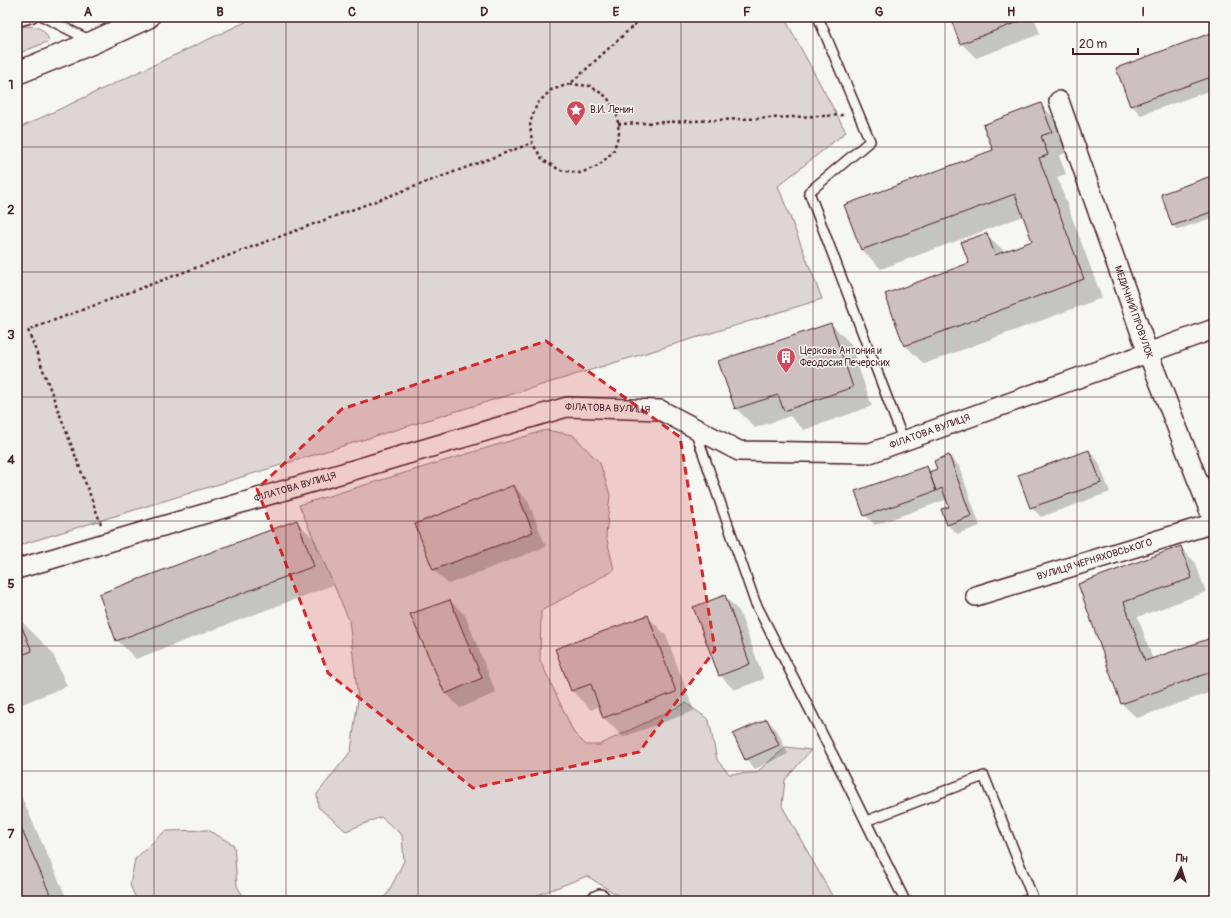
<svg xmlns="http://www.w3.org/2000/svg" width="1231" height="918" font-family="Pangolin,sans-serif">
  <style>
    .green { fill: #ddd6d5; stroke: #947a80 }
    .shadow { fill: #0003 }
    .building { fill: #ccc1c0; stroke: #4a1f2b }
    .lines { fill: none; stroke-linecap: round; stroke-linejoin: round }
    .service-casing { stroke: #4a1f2b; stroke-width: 12 }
    .minor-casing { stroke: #4a1f2b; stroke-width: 22 }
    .secondary-casing { stroke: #4a1f2b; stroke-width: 25 }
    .path { stroke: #4a1f2b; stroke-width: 2.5; stroke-dasharray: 3 3; stroke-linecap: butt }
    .service { stroke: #f6f6f2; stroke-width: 9 }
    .minor { stroke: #f6f6f2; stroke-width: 19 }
    .secondary { stroke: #f6f6f2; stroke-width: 22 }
    .marked { fill: #d62828; fill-opacity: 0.2; stroke: #d62828; stroke-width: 3; stroke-dasharray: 8 5; stroke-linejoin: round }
    .grid { fill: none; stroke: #4a1f2b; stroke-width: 1; stroke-opacity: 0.55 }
    .labels { text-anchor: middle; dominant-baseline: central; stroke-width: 3; stroke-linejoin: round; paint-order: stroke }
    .poi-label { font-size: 10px; fill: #4a1f2b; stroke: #f6f6f2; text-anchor: start }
    .street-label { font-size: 10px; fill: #4a1f2b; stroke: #f6f6f2 }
    .neatline { fill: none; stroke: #4a1f2b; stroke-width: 1.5 }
    .grid-label { font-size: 13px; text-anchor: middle; font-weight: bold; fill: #4a1f2b }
  </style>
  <rect width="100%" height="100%" fill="#f6f6f2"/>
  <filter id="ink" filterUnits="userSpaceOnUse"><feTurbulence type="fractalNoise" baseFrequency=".025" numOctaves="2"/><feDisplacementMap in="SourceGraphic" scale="8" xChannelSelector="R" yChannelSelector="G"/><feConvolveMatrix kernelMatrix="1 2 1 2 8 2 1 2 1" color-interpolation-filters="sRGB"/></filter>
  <g filter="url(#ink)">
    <path class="green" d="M256 17H784L846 132 778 186 822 299 17 546V129Z
      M25 26C37 26 44 28 49 40L47 42 17 54V29Z
      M546 430 573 435 600 463 610 495 606 535 614 570 541 611 540 660 574 733 586 745H599L686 703 709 720 717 760 729 774 756 773 786 747 811 750 785 780 782 806 835 901H627L587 876 522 901H381L388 893 404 861 402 835 381 817 346 831 318 807 317 794 351 751 358 699 349 620 299 505Z
      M208 830 234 845 237 886 246 901H137L130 885 135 859 165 831Z"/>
    <path class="shadow" d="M951 17H1034L1040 34 976 58 961 43Z
      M1214 33V89L1141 115 1131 105Z
      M1041 105 1060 124 1070 151 1059 156 1066 174 1057 177 1102 298 924 364 905 345 970 264 986 234 1005 252 1034 241 1024 216 881 269 862 250 846 206 994 151Z
      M1214 176V217L1177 230 1173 225Z
      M831 324 850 343 872 406 804 430 790 416 755 428 736 408Z
      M1089 451 1098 461 1110 492 1041 517 1031 507Z
      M949 456 959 466 980 526 957 534 947 524 950 507 948 499 875 525 865 515 927 467 932 472 938 470Z
      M514 486 528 501 546 547 448 584 434 570 416 524Z
      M296 521 315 540 333 585 136 659 117 640Z
      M1181 548 1195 562 1206 592 1138 617 1153 660 1214 638V691L1137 718 1122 704 1079 584Z
      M724 596 739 611 764 679 734 690 720 675Z
      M450 601 465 615 496 693 460 708 446 694Z
      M647 616 666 635 694 711 623 737 604 718 600 706 591 710 572 691Z
      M17 617 52 652 67 686 17 706Z
      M767 720 777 730 788 754 755 769 746 759Z
      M17 787 68 901H17Z"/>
    <path class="building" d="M950 17H1025L1026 19 960 44Z
      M1214 32V76L1130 106 1116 68Z
      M1041 103 1052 132 1041 136 1048 155 1039 158 1084 279 904 346 885 294 969 263 961 242 987 233 995 255 1032 241 1015 194 861 250 844 205 993 150 983 125Z
      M1214 175V211L1172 226 1161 194Z
      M831 323 853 387 784 411 778 395 735 409 718 361Z
      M1089 450 1101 483 1030 508 1018 475Z
      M949 455 971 516 947 525 941 509 949 507 942 488 936 491 929 472 937 469 934 461Z
      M927 466 936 491 864 516 855 491Z
      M514 485 533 532 433 570 415 524Z
      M297 520 314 566 116 641 99 594Z
      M1181 546 1192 578 1124 602 1145 661 1214 637V671L1121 704 1078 584Z
      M725 595 750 664 719 676 693 607Z
      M450 600 482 678 445 694 410 614Z
      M648 615 676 692 603 718 591 684 571 691 555 649Z
      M17 616 32 651 17 657Z
      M767 719 779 745 745 760 733 734Z
      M17 819 53 901H17Z"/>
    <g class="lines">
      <defs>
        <path id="service" d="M44 17 91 41
          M818 17 870 141 809 192 904 442
          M17 22 33 17
          M695 430 755 602 842 773 905 901
          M866 821 984 776 1033 898 1024 901"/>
        <g id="minor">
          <path id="s1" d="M1059 101 1148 353 1214 522"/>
          <path id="s2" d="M17 569 567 407 660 410 739 451 870 453 1214 329"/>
          <path id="s3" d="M976 596 1214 523"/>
          <path d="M596 901 600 899 601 901"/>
        </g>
        <path id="secondary" d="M17 73 94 42 148 17"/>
      </defs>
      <use href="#service" class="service-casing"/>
      <use href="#minor" class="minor-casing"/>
      <use href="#secondary" class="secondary-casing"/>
      <path class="path" d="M570 84 590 86 607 97 617 114 619 134 613 152 598 166 580 173 560 170 543 160 532 143 530 123 537 104 551 90 570 84 643 17
        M618 124 844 115
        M101 524 28 330 532 143"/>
      <use href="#service" class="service"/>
      <use href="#minor" class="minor"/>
      <use href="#secondary" class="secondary"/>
    </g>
  </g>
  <path class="marked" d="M546 341 680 437 715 650 639 752 473 788 328 673 257 489 342 409Z"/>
  <path class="grid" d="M154 17V901M286 17V901M418 17V901M550 17V901M681 17V901M813 17V901M945 17V901M1077 17V901M17 147H1214M17 272H1214M17 397H1214M17 521H1214M17 646H1214M17 771H1214"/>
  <defs>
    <symbol id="sight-pin" viewBox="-11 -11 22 30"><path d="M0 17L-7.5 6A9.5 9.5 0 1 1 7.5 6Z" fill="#d1495b" stroke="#f6f6f2"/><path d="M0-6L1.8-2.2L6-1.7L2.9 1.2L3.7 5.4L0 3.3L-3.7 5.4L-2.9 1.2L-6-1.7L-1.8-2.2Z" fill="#fff"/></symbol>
    <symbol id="building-pin" viewBox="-11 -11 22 30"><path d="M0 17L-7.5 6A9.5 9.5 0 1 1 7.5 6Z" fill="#d1495b" stroke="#f6f6f2"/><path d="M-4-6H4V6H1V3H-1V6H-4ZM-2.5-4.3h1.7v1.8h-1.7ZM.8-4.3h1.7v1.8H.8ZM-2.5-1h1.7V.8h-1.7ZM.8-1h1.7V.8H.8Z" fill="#fff"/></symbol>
  </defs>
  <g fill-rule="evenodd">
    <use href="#sight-pin" x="565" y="99" width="22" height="30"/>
    <use href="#building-pin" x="775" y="346" width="22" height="30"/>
  </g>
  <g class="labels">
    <g class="poi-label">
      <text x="590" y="110">В.И. Ленин</text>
      <text x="800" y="351">Церковь Антония и<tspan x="800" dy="12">Феодосия Печерских</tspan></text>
    </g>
    <g class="street-label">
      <text stroke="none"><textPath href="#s1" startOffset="224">МЕДИЧНИЙ ПРОВУЛОК</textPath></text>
      <text stroke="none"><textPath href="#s2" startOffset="614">ФІЛАТОВА ВУЛИЦЯ</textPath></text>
      <text stroke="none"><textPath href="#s2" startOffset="950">ФІЛАТОВА ВУЛИЦЯ</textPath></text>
      <text stroke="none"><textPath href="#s2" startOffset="290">ФІЛАТОВА ВУЛИЦЯ</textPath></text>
      <text stroke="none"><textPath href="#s3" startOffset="124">ВУЛИЦЯ ЧЕРНЯХОВСЬКОГО</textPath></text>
    </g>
  </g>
  <rect width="1231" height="918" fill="none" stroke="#f6f6f2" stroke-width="44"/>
  <g transform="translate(1181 868) rotate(4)" stroke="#f6f6f2" stroke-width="3" paint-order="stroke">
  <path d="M0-3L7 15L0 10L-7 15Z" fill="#4a1f2b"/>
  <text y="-6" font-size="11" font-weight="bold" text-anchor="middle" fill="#4a1f2b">Пн</text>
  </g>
  <path d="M1073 48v6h65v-6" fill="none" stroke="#4a1f2b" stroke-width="2"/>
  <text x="1079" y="48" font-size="12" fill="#4a1f2b" stroke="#f6f6f2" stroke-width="3" paint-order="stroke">20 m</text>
  <rect x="22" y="22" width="1187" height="874" class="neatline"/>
  <g class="grid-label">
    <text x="88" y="16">A</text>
    <text x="220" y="16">B</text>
    <text x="352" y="16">C</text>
    <text x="484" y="16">D</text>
    <text x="616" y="16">E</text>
    <text x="747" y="16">F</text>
    <text x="879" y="16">G</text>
    <text x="1011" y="16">H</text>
    <text x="1143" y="16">I</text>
    <text x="11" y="89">1</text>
    <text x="11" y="214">2</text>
    <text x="11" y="339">3</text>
    <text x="11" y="464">4</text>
    <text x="11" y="588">5</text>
    <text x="11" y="713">6</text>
    <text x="11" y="838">7</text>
  </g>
</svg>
